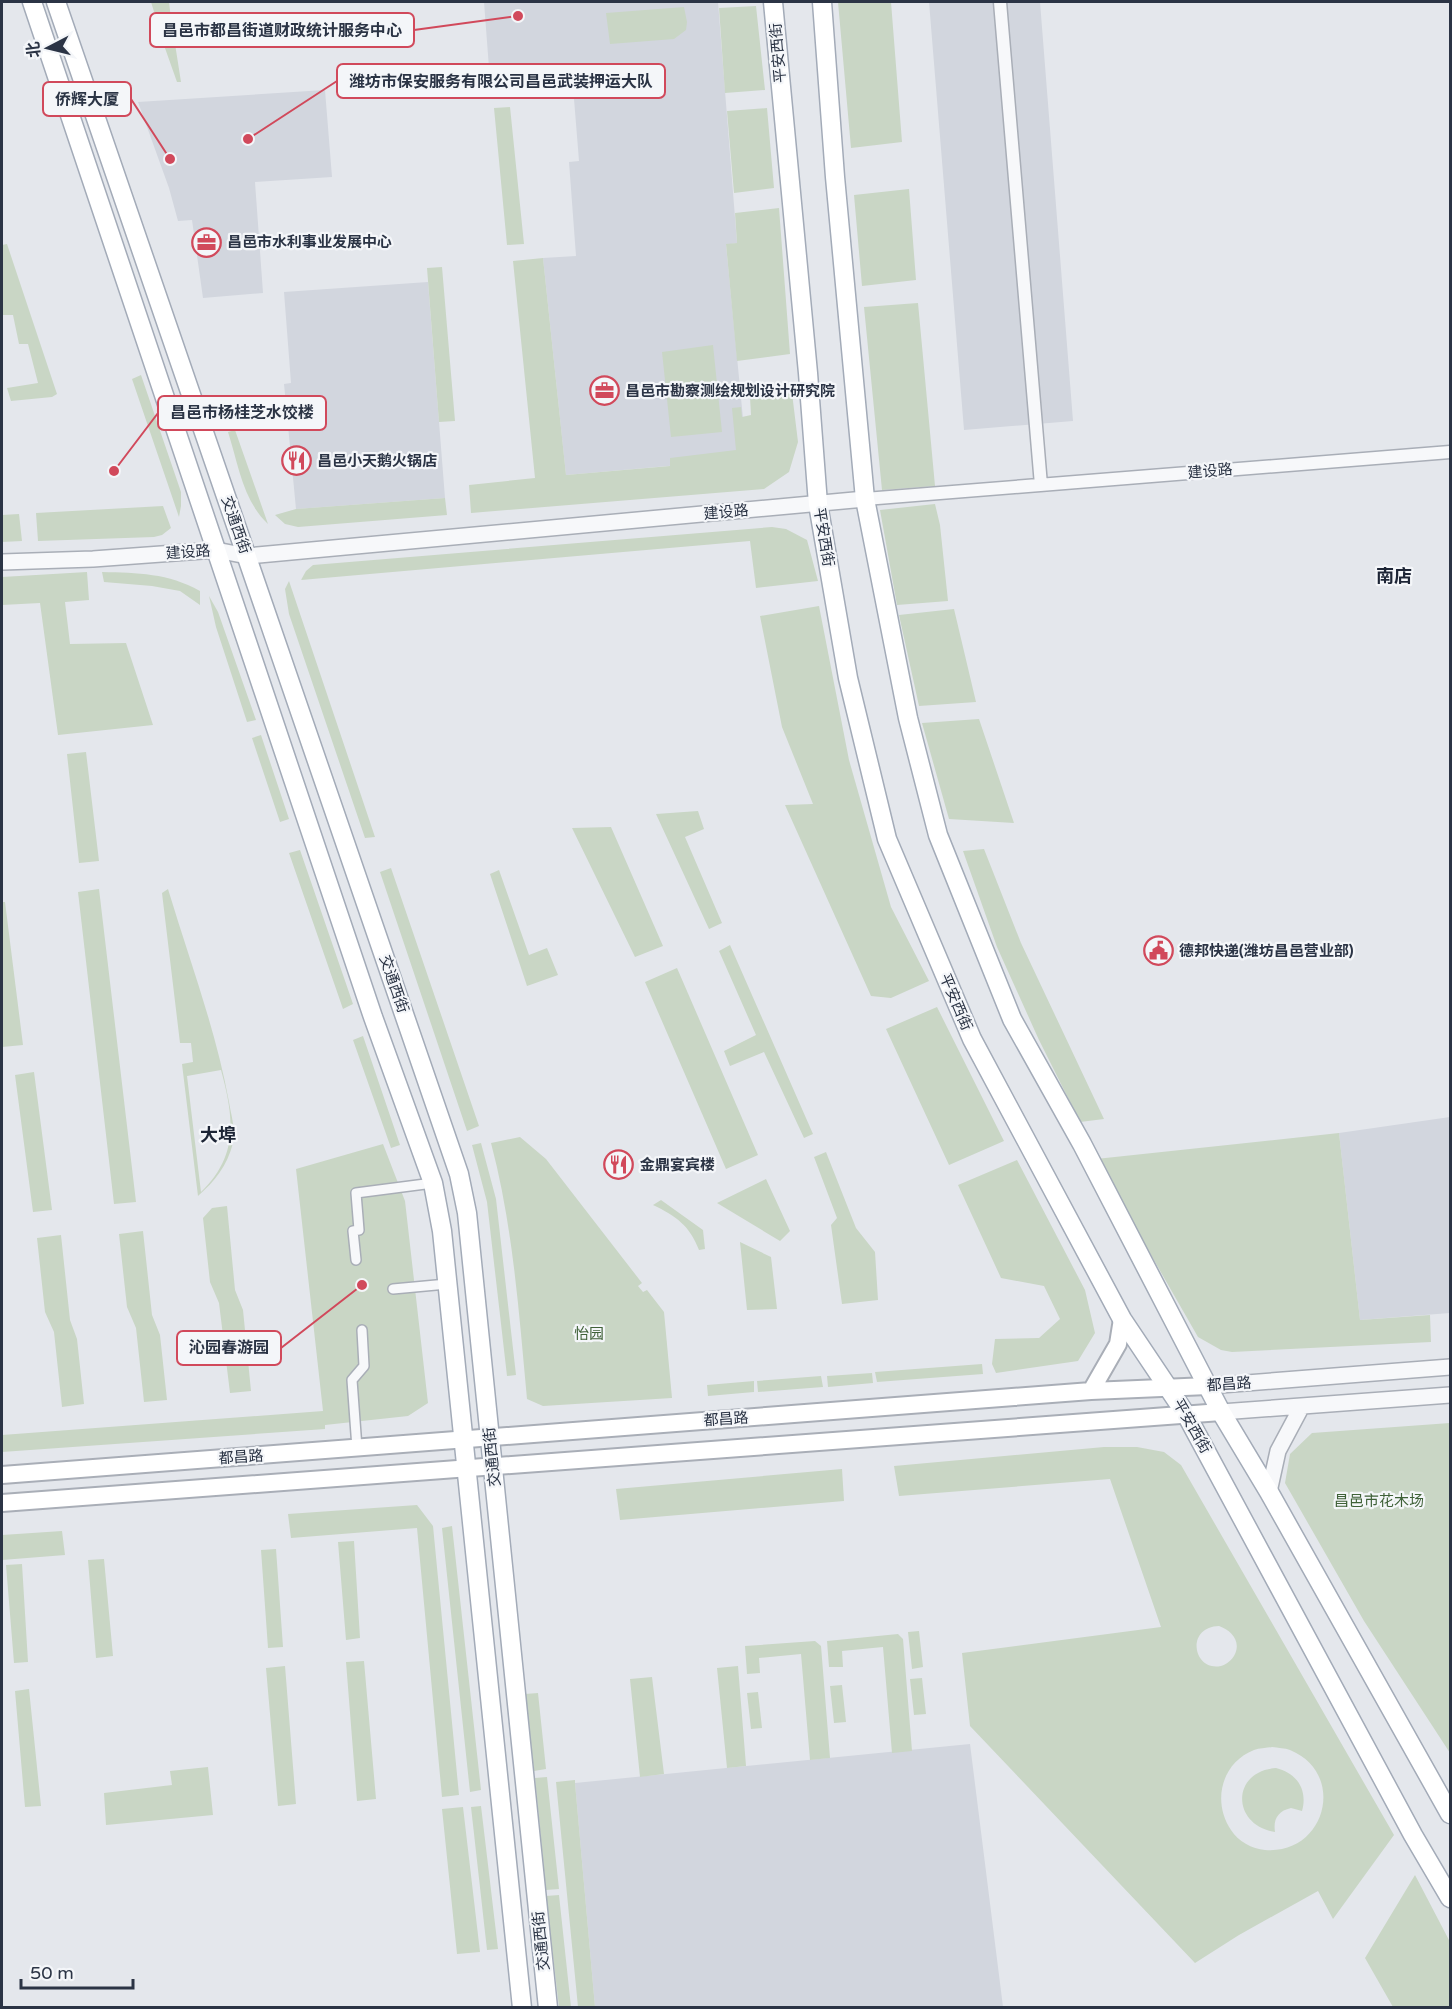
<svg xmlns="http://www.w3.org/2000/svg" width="1452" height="2009" font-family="'Varela Round','Noto Sans SC',sans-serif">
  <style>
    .built { fill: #d2d6de }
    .green { fill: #c9d6c5; fill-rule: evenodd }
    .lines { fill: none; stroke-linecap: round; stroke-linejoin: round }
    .pedestrian-casing { stroke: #a9aeb7; stroke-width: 12 }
    .minor-casing { stroke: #a9aeb7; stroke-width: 15 }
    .tertiary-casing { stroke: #a9aeb7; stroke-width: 18 }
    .secondary-casing { stroke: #a9aeb7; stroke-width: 20 }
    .primary-casing { stroke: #a3abb8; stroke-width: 21 }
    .pedestrian { stroke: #f7f8fa; stroke-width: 9 }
    .minor { stroke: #f7f8fa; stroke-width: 12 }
    .tertiary { stroke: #f7f8fa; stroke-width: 15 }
    .secondary { stroke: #fff; stroke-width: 16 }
    .primary { stroke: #fff; stroke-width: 18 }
    .labels { text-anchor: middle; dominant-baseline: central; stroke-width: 4.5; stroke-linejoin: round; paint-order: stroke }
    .street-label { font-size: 15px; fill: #2b3445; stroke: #f4f6f9 }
    .poi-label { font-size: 15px; font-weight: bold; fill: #2b3445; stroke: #f4f6f9; text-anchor: start }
    .park-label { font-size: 15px; fill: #3f6138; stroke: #f4f6f9 }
    .quarter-label { font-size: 18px; font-weight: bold; fill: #1d2536; stroke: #f4f6f9 }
    .leader { fill: none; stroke: #d1495b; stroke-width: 2 }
    .callout-dot { fill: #d1495b; stroke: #f4f6f9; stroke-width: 2 }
    .callout { fill: #f4f6f9; stroke: #d1495b; stroke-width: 2 }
    .callout-label { font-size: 16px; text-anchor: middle; font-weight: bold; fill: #2b3445 }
  </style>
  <rect width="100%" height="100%" fill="#e4e7ec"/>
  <path class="built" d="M484 2H718L737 243 726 245 747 459 566 475 543 258 576 256 569 162 579 161 572 74 490 81Z
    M929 2H1040L1073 421 964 430Z
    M325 90 332 177 255 182 263 293 203 298 192 220 178 221 169 188 138 102Z
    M428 282 445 498 296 509 284 384 291 383 284 292Z
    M1450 1117V1313L1360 1320 1339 1133Z
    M970 1744 1003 2007H595L575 1783Z"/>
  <path class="green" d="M151 2H169L171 19 157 21Z
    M838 2H891L902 142 851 148Z
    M756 6 765 90 725 93 719 8Z
    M684 7 687 22 686 30 674 39 610 44 606 13Z
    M173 31 181 82H177L160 34Z
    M510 107 524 244 507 245 494 108Z
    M767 108 774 188 734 193 727 111Z
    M909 189 916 280 862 286 854 195Z
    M779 208 790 354 737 361 726 244 737 243 735 213Z
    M7 244 57 394 52 397 11 401 7 388 38 383 28 344H19L13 315H2V245Z
    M543 258 566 475 670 466V458L736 450 732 408 741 407 742 417 751 415 750 397 792 393 798 442 789 472 764 489 471 513 469 485 535 478 513 261Z
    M442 267 455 421 439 422 427 268Z
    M918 303 935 486 882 490 864 307Z
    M713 345 722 432 671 437 662 352Z
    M141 375 181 492V506L179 517 132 379Z
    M235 430 268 524C243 501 238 463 228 432Z
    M445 498 447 515 298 527 285 524 275 515 296 509Z
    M935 504 940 525 948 601 897 605 880 510Z
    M163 506 171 528 162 535 154 537 38 541 36 513Z
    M19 514 22 541 2 542V515Z
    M772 527 786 529 807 540 818 581 756 588 750 541 301 580 306 571 313 565Z
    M87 572 89 600 65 602 70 644 126 643 153 725 58 735 40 603 2 605V577Z
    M102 572C138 573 168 573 200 591V605L180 591 152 586 104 582Z
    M289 581 375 837 365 838 289 614 285 589Z
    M209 596 218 612 256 720 247 722 216 627Z
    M819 606 849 760 891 907 929 981 891 998 871 996 785 805 813 804 782 727 760 616Z
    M954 609 976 702 919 706 899 615Z
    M979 719 1014 823 949 819 922 723Z
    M261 735 289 819 280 822 252 738Z
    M86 752 99 861 79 863 67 754Z
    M698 811 704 829 685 837 722 923 709 929 656 814Z
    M611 827 663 946 635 957 572 828Z
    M984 849 1021 943 1104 1119 1080 1122 1039 1040 997 947 963 851Z
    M300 850 353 1004 343 1009 289 853Z
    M391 868 479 1126 467 1131 380 872Z
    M499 870 529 955 547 948 558 975 527 986 490 874Z
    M99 889 136 1202 114 1204 78 892Z
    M168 889C189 959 216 1030 229 1102 231 1115 236 1130 233 1143 227 1166 215 1181 198 1196L182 1064 193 1062 191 1043H180L162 893ZM221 1070C234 1118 239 1155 201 1192L187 1076Z
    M2 902H5L23 1045 2 1047Z
    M730 945 813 1134 804 1138 764 1052 730 1066 724 1051 756 1035 719 951Z
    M677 968 758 1155 726 1169 645 982Z
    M937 1007 1004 1141 949 1165 886 1029Z
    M363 1036 400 1145 391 1148 353 1040Z
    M34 1072 52 1210 33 1212 15 1075Z
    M1339 1133 1360 1320 1430 1315 1431 1342 1232 1352 1221 1350 1198 1337 1096 1159Z
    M520 1137 546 1159 642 1283 638 1286 643 1292 647 1290 664 1312 672 1398 543 1406 527 1399C519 1313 513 1226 491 1143Z
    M481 1143 496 1199 516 1375 507 1376 487 1202 472 1145Z
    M383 1144 405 1201 428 1403 408 1416 325 1425V1429L2 1452V1435L323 1411 296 1169Z
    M826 1152 856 1228 875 1252 878 1300 842 1304 831 1225 837 1218 814 1157Z
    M1017 1160 1085 1290 1095 1333 1078 1361 996 1373 992 1364 995 1339 1039 1338 1060 1319 1044 1286 1001 1278 958 1185Z
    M766 1179 790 1231 780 1241 717 1203Z
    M661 1200 703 1230 705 1249 699 1250C690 1226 676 1216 653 1205Z
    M227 1206 235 1290 243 1310 251 1391 230 1393 219 1303 210 1282 203 1218 212 1208Z
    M143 1231 152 1315 160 1335 167 1400 144 1402 136 1328 127 1307 119 1234Z
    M61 1235 70 1320 77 1339 84 1404 62 1407 54 1332 45 1312 37 1238Z
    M740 1242 771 1257 777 1309 747 1310Z
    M982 1364 983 1374 877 1382 875 1372Z
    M872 1373 873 1383 828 1387 827 1376Z
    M821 1376 823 1387 758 1392 757 1381Z
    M754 1381V1392L708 1396 707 1385Z
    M1450 1423V1753L1364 1621 1285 1483 1290 1454 1312 1433Z
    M1104 1447H1137L1164 1452 1181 1465 1394 1835 1333 1919 1318 1891 1239 1935 1195 1963 970 1726 962 1653 1161 1627 1110 1479 899 1496 894 1466ZM1219 1626C1231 1630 1241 1641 1235 1654 1232 1660 1227 1664 1221 1666 1193 1672 1185 1627 1219 1626ZM1272 1747C1278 1748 1285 1748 1290 1750 1347 1773 1326 1855 1265 1850 1252 1849 1238 1841 1231 1830 1212 1802 1221 1763 1254 1750 1259 1748 1266 1748 1272 1747Z
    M842 1469 844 1501 620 1520 616 1489Z
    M417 1505 433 1526 459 1795 442 1797 417 1528 291 1538 288 1514Z
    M452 1526 481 1790 470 1792 442 1528Z
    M62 1531 65 1555 2 1560V1535Z
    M354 1541 360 1638 346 1640 338 1542Z
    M276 1549 283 1647 268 1648 261 1550Z
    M104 1559 113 1656 96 1658 88 1560Z
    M22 1564 28 1662 14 1663 6 1565Z
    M919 1631 923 1667 912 1669 908 1632Z
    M898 1634 903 1639 912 1751 892 1753 883 1647 842 1651 843 1667H829L827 1641Z
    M815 1641 821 1646 830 1758 810 1760 801 1654 759 1658 760 1673 747 1674 745 1646Z
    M364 1661 376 1799 357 1801 346 1662Z
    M285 1666 296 1804 278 1806 266 1668Z
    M738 1666 746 1766 727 1768 717 1668Z
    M652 1677 664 1774 640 1777 630 1679Z
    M922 1678 926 1714 914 1715 910 1679Z
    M842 1685 846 1722 834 1723 830 1686Z
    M29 1689 41 1806 25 1807 15 1691Z
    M758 1692 762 1728 751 1729 747 1693Z
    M538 1693 546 1769 534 1771 525 1694Z
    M208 1767 213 1815 106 1825 104 1793 172 1785 170 1771Z
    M1276 1768C1297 1773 1308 1790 1302 1811L1291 1808C1278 1811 1273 1819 1275 1832 1231 1825 1231 1771 1276 1768Z
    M547 1777 559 1889 546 1890 535 1778Z
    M575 1780V1783L595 2007H578L556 1782Z
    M481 1806 498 1949 487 1950 471 1807Z
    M463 1807 480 1952 457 1954 442 1809Z
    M1415 1875 1450 1942V2007H1393L1365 1958Z
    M559 1895 571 2007H559L546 1896Z"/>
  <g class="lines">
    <defs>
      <path id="pedestrian" d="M356 1260 353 1231 359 1230 356 1193 433 1183
        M393 1289 447 1284
        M357 1448 352 1380 364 1366 362 1330"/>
      <path id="minor" d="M1000 2 1041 485
        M865 499 1450 452"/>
      <path id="tertiary" d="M2 562 93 559 216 550 247 556 865 499
        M1208 1386 1450 1367
        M1221 1412 1450 1395
        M1269 1492 1278 1451 1302 1406"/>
      <path id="secondary" d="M1091 1391 1118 1344 1122 1319
        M2 1475 1091 1391 1208 1386
        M2 1503 1221 1412"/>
      <path id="primary" d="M32 2 373 1017 433 1183 442 1231 522 2008
        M56 2 459 1174 467 1213 548 2008
        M773 2 808 373 818 504 848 678 887 839 972 1039 1122 1319 1187 1416 1413 1835 1450 1898
        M822 2 835 177 865 499 908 718 938 835 1012 1019 1082 1144 1221 1412 1269 1492 1450 1814"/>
    </defs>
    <use href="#pedestrian" class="pedestrian-casing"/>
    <use href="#minor" class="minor-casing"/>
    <use href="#tertiary" class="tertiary-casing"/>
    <use href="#secondary" class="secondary-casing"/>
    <use href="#primary" class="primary-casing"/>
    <use href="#pedestrian" class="pedestrian"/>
    <use href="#minor" class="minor"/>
    <use href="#tertiary" class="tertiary"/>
    <use href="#secondary" class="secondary"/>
    <use href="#primary" class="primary"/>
  </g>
  <defs>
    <symbol id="office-ring" viewBox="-11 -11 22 22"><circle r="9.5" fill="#f4f6f9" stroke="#d1495b" stroke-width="1.5"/><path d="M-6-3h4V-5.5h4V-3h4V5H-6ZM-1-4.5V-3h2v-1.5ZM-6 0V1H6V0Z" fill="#d1495b"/></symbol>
    <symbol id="restaurant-ring" viewBox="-11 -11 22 22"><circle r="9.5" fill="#f4f6f9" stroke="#d1495b" stroke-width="1.5"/><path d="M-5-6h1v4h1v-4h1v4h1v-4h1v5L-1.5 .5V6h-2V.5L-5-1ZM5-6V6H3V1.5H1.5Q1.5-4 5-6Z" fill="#d1495b"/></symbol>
    <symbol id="civic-ring" viewBox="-11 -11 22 22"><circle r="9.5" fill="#f4f6f9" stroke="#d1495b" stroke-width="1.5"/><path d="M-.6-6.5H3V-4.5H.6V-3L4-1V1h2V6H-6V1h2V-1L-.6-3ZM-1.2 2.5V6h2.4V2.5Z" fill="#d1495b"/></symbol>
  </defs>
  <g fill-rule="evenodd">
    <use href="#office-ring" x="190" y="226" width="33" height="33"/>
    <use href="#office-ring" x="588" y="374" width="33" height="33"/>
    <use href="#restaurant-ring" x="280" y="444" width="33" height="33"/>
    <use href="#civic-ring" x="1142" y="934" width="33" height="33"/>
    <use href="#restaurant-ring" x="602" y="1148" width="33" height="33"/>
  </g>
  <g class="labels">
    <g class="street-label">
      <text transform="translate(778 53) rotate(-95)">平安西街</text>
      <text transform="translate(1210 471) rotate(-5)">建设路</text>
      <text transform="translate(726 512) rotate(-5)">建设路</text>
      <text transform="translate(236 525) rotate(71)">交通西街</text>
      <text transform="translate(824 537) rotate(81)">平安西街</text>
      <text transform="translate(188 552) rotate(-4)">建设路</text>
      <text transform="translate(394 984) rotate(71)">交通西街</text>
      <text transform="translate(956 1002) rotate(67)">平安西街</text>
      <text transform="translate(1229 1384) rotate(-4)">都昌路</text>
      <text transform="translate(726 1419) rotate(-4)">都昌路</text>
      <text transform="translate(1192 1426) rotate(60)">平安西街</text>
      <text transform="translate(241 1457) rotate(-4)">都昌路</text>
      <text transform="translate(492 1457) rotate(-96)">交通西街</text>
      <text transform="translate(541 1941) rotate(-96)">交通西街</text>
    </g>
    <g class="poi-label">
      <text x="227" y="242">昌邑市水利事业发展中心</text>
      <text x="625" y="391">昌邑市勘察测绘规划设计研究院</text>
      <text x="317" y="461">昌邑小天鹅火锅店</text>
      <text x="1179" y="951">德邦快递(潍坊昌邑营业部)</text>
      <text x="640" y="1165">金鼎宴宾楼</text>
    </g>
    <g class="park-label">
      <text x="589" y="1334">怡园</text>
      <text x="1379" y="1501">昌邑市花木场</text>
    </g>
    <g class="quarter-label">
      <text x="1394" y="576">南店</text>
      <text x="218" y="1135">大埠</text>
    </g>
  </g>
  <path class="leader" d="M518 16L414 30M248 139L337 81M170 159L131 99M114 471L158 413M362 1285L281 1348"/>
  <g class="callout-dot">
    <circle cx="518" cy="16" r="6"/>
    <circle cx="248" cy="139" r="6"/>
    <circle cx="170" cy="159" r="6"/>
    <circle cx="114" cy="471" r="6"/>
    <circle cx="362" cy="1285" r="6"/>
  </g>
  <g class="callout">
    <rect x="150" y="13" width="264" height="34" rx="6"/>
    <rect x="337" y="64" width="328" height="34" rx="6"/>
    <rect x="43" y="82" width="88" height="34" rx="6"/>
    <rect x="158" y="396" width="168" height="34" rx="6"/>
    <rect x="177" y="1331" width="104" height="34" rx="6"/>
  </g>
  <g class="callout-label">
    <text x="282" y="36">昌邑市都昌街道财政统计服务中心</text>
    <text x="501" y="87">潍坊市保安服务有限公司昌邑武装押运大队</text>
    <text x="87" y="105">侨辉大厦</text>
    <text x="242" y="418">昌邑市杨桂芝水饺楼</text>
    <text x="229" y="1353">沁园春游园</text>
  </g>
  <rect width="1452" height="2009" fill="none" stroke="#2b3445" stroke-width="6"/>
  <g transform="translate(48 48) rotate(263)" stroke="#f4f6f9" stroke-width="4.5" paint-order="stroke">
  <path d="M0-4.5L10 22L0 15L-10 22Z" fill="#2b3445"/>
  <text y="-9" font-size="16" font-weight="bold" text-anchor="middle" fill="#2b3445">北</text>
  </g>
  <path d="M21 1979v9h112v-9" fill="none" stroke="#2b3445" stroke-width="3"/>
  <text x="30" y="1979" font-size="18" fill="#2b3445" stroke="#f4f6f9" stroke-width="4.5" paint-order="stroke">50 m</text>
</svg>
